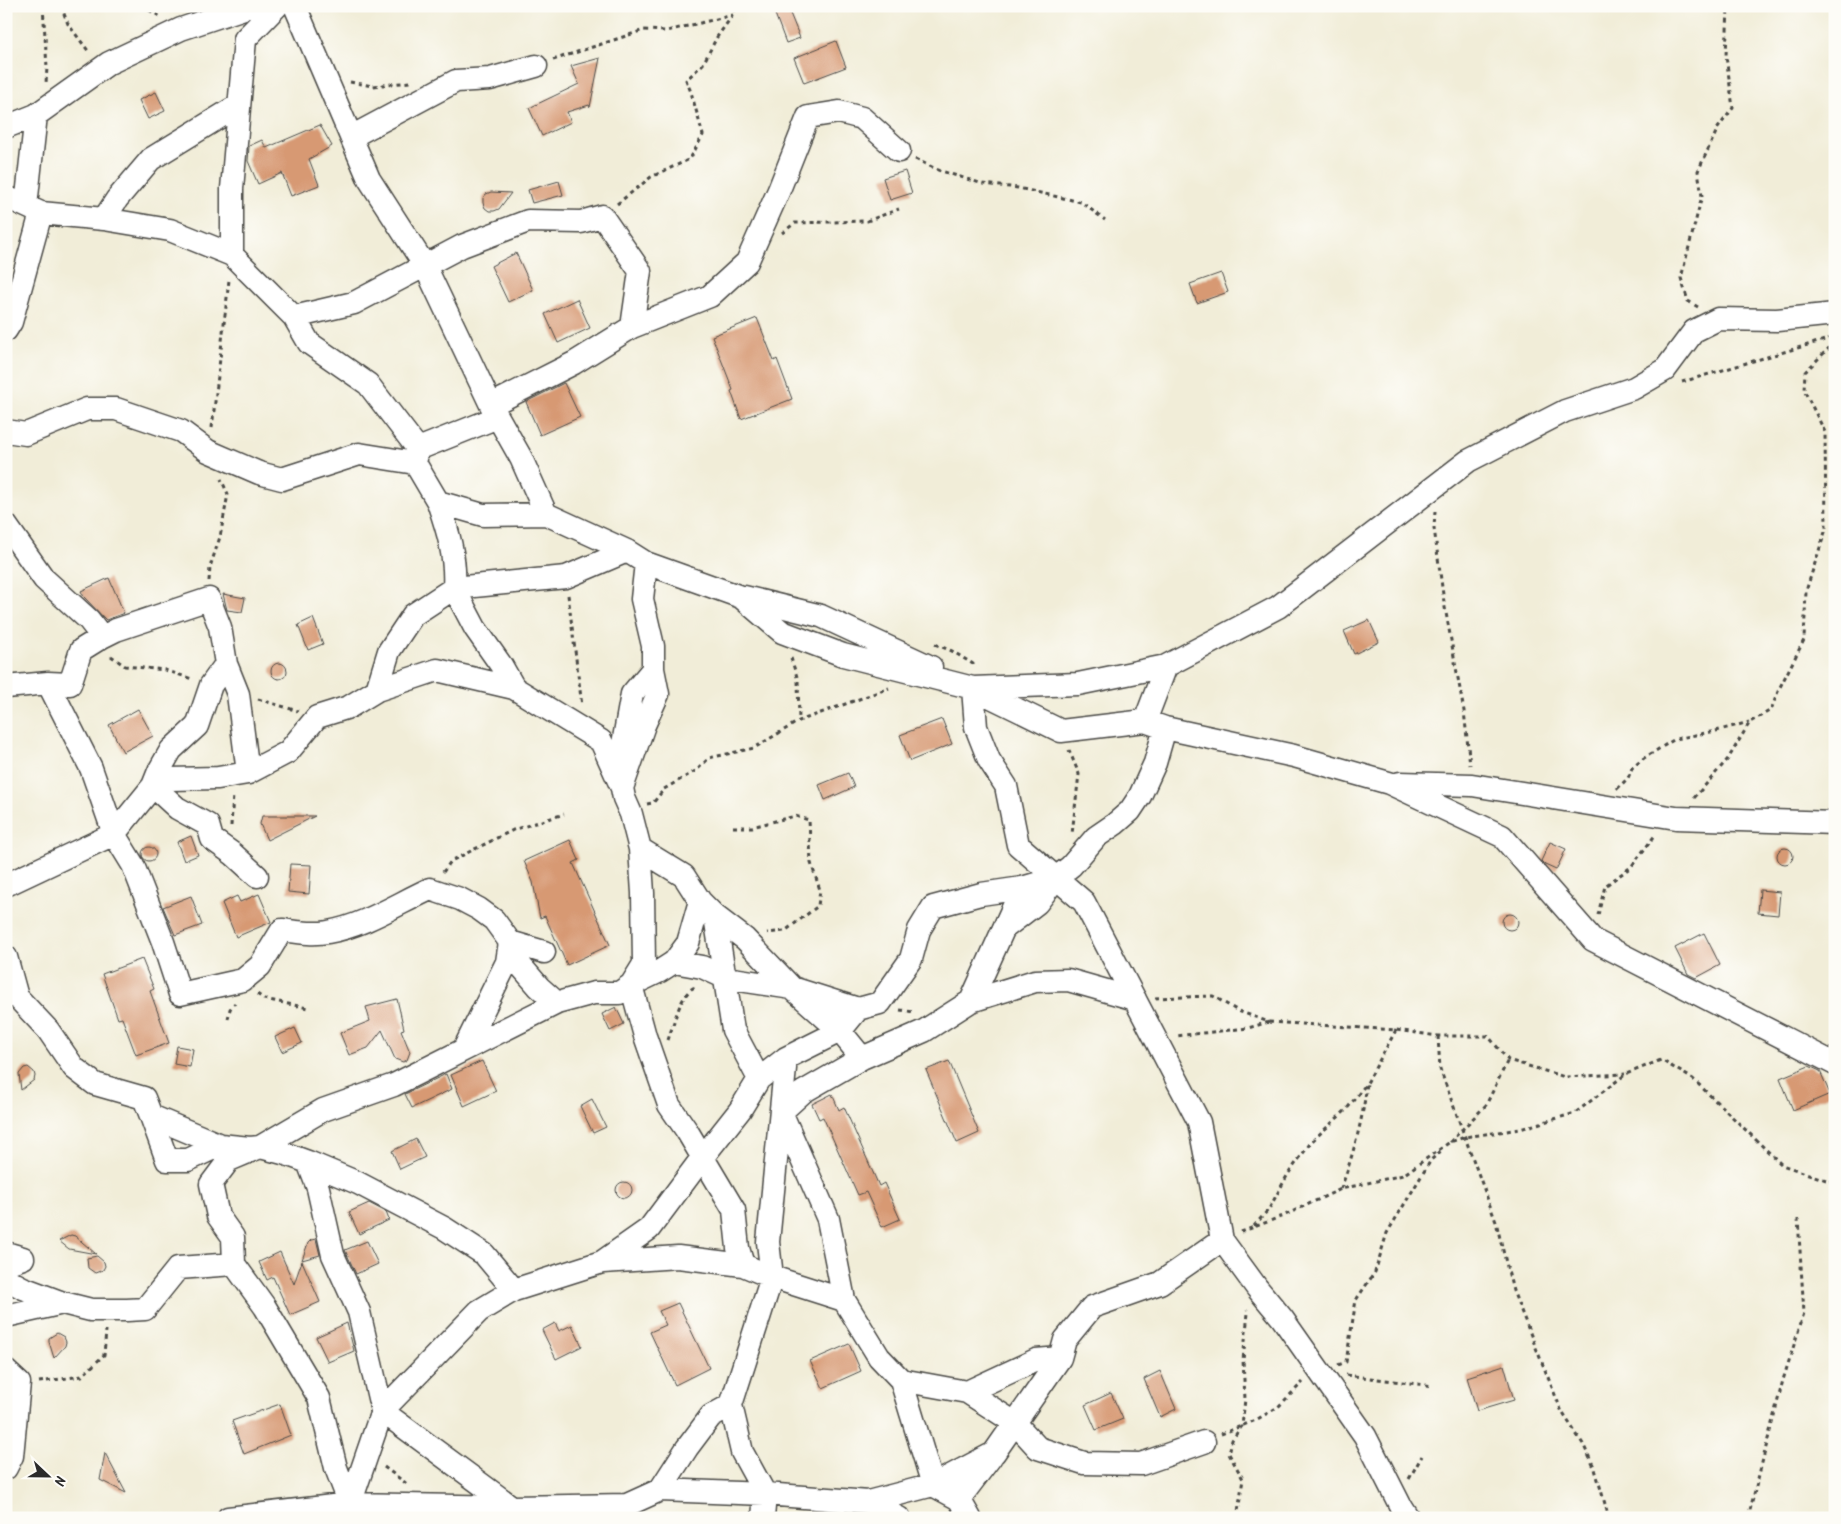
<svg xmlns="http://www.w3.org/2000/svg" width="1841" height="1524" font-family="Kalam,sans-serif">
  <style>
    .building { fill: #d79973 }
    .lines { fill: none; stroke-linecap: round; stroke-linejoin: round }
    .minor-casing { stroke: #494845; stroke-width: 25 }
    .path { stroke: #494845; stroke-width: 3; stroke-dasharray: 4 4; stroke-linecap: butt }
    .minor { stroke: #fff; stroke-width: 22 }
  </style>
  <rect width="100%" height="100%" fill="#fdfcf7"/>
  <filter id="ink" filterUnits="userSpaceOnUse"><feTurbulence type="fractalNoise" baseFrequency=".02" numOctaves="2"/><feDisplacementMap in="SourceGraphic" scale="10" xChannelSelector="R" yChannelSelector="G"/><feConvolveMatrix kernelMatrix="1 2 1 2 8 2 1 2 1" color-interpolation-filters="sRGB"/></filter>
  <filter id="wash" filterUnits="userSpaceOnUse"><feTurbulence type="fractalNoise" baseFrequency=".0096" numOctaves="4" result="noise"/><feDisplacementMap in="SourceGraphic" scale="20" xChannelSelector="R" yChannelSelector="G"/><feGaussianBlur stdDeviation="1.12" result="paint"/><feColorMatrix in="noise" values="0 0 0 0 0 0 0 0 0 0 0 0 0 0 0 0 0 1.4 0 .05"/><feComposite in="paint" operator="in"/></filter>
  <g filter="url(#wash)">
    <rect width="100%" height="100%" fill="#f1edd8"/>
    <g id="blocks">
      <path class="building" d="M772 6H787L800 38 786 43Z
        M836 41 846 67 804 83 794 58Z
        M600 58 590 107 589 105 567 112 571 122 542 136 529 108 579 84 571 66Z
        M156 92 165 111 148 119 139 100Z
        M320 125 332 146 309 159 319 185 291 196 282 173 258 184 248 161 249 146 262 140 266 148Z
        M905 171 912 193 890 200 883 178Z
        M559 181 563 195 532 203 528 190Z
        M491 192 511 193 499 209 494 211H489L485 208 483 203V198L486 194Z
        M516 253 533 290 508 302 491 266Z
        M1221 273 1228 292 1197 303 1190 284Z
        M577 299 590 328 558 343 545 314Z
        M757 318 774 361 777 359 792 399 741 419 731 391 733 390 712 336Z
        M564 383 580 417 540 435 526 402Z
        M109 578 124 613 106 620 84 597 81 591Z
        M223 594 245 598 242 612 227 610Z
        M313 618 323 644 308 650 298 625Z
        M1369 620 1379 642 1354 654 1344 631Z
        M271 671a8 8 0 1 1 16 0a8 8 0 1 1-16 0Z
        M138 709 153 736 123 752 109 725Z
        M942 719 952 744 910 761 900 735Z
        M848 773 854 787 825 800 819 785Z
        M262 816H315L267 840 260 824Z
        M191 836 198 855 184 861 177 842Z
        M570 840 579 860 573 863 610 945 567 965 545 916 540 918 533 882 524 861Z
        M1550 842 1566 849 1556 870 1545 865 1541 861Z
        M142 854a7 7 0 1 1 14 0a7 7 0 1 1-14 0Z
        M1777 856a8 8 0 1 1 16 0a8 8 0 1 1-16 0Z
        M290 864 311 865 309 894 288 892Z
        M1760 890 1780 892 1778 915 1758 913Z
        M259 894 271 922 236 937 222 903 237 896 240 902Z
        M191 896 202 925 175 935 163 907Z
        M1502 922a8 8 0 1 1 16 0a8 8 0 1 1-16 0Z
        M1704 933 1720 965 1696 978 1688 974 1675 948Z
        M142 959 154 989 150 991 169 1043 136 1055 122 1018 118 1019 102 974Z
        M397 999 404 1029 401 1030 410 1052 407 1060 403 1062 395 1059 382 1030 368 1048 349 1055 340 1033 370 1021 366 1007Z
        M616 1007 624 1024 610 1031 602 1014Z
        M295 1028 302 1043 282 1052 275 1037Z
        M177 1046 193 1049 190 1067 174 1064Z
        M482 1061 496 1091 464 1106 451 1075Z
        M949 1061 979 1133 957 1143 926 1070Z
        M1809 1066 1820 1071 1830 1094 1793 1110 1780 1078Z
        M28 1067 34 1072 35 1076 34 1080 21 1090 19 1074 24 1068Z
        M446 1074 452 1089 412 1108 405 1094Z
        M832 1094 839 1110 844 1107 879 1186 884 1183 900 1219 882 1227 866 1192 858 1195 823 1117 819 1119 812 1104Z
        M592 1099 606 1127 593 1133 580 1106Z
        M416 1139 425 1157 400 1169 392 1151Z
        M616 1190a8 8 0 1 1 16 0a8 8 0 1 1-16 0Z
        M369 1203 386 1212 389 1220 359 1234 349 1212Z
        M71 1235 75 1236 96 1254 69 1249 59 1241Z
        M316 1239 320 1255 302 1260 308 1243 311 1240Z
        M367 1241 378 1264 356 1274 345 1250Z
        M280 1252 294 1284 302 1261 320 1302 290 1315 273 1277 267 1280 259 1262Z
        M97 1256 104 1262 105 1266 103 1270 95 1273 88 1268 87 1258Z
        M678 1303 709 1368 675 1385 650 1332 666 1325 659 1311Z
        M347 1323 354 1351 328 1362 316 1337Z
        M555 1323 559 1331 572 1325 582 1346 556 1359 542 1330Z
        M57 1333 64 1337 66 1342 65 1346 54 1358 49 1342V1338Z
        M849 1344 861 1371 823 1388 810 1361Z
        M1504 1365 1514 1400 1477 1411 1467 1377Z
        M1160 1371 1176 1409 1160 1417 1144 1379Z
        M1111 1393 1123 1419 1096 1430 1085 1405Z
        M280 1404 291 1435 244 1454 232 1421Z
        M105 1453 126 1493 100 1480Z"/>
    </g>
  </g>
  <g filter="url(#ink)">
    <use href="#blocks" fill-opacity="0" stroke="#494845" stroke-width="1"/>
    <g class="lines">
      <defs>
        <path id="minor" d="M295 6 369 179 425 266 491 405 521 458 546 514
          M6 127 36 115 109 63 181 29 250 6
          M351 137 456 81 490 79 536 66
          M6 197 41 213 104 219 170 230 232 255 294 317 309 343 368 384 418 449 415 463 438 502 483 515 546 514 627 551 646 563 741 597 782 632 843 655 973 688 1061 731 1145 721 1165 728 1294 756 1389 783 1502 836 1593 940 1835 1064
          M26 206 36 115
          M104 219 117 199 151 159 239 105
          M232 255V189L245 39 277 6
          M294 317 354 303 462 246 528 221 581 222 602 216 640 271 632 327 574 363 491 405
          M632 327 710 296 747 262 779 190 808 117 839 112 862 118 899 151
          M6 330 11 322 41 213
          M6 431 26 434 87 409H116L181 431 208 451 259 473 282 479 359 454 415 463
          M418 449 498 417
          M6 525 44 579 89 620 102 637
          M744 597 821 616 931 667
          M226 664 211 685 197 726 171 750 159 771 153 786 177 808 208 825 212 839 233 854 257 876
          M1166 666 1078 684 973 688 976 727 989 760 1006 786 1018 845 1084 902 1199 1122 1222 1240 1257 1288 1282 1318 1365 1436 1401 1507 1408 1518
          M48 683 91 768 114 834 133 865 163 942 180 994 243 980 260 966 282 930C297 932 312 935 328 932 364 926 397 904 430 889L460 899 479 909 494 920 510 942 544 952
          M6 687 48 683 70 684 81 650 102 637 116 630 209 599 220 627 226 664 238 694 248 773
          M377 690 389 651 413 615 454 588C456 557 448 531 438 502
          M1145 721 1166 666 1278 607 1468 461 1565 411 1634 388 1665 370 1694 331 1718 319 1777 320 1835 314
          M623 762V744L632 694 653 669
          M1400 783 1472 785 1676 818 1835 823
          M622 788 601 741 514 688 501 665 475 628 454 588 566 577 627 551
          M640 849 684 876 700 901 715 916 745 939 792 988 840 1031 862 1058
          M6 885 114 834 153 786 170 779 218 778 248 773 288 752 317 717 349 707 377 690 437 670 514 688
          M715 916 733 1030 759 1079
          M1007 926 1037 903 1056 878
          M510 942 520 965 539 987 557 1003
          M6 957 17 997
          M674 962 688 943 700 901
          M6 995 17 997 48 1030 74 1068 95 1084 144 1098 151 1116 220 1145 250 1148 260 1147 286 1154 308 1162 318 1188 333 1255 359 1312 382 1411 512 1507 514 1518
          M971 1001 1035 981 1068 980 1135 999
          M464 1049 507 962 510 942
          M151 1116 167 1160H188L220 1145
          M308 1162 358 1183 444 1228 484 1254 514 1290
          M6 1253 23 1258 6 1264
          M603 1262 678 1257 743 1265 772 1277 844 1300 879 1357 901 1380 967 1392 1036 1360 1060 1358
          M234 1264 233 1237 218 1216 211 1184 229 1160 260 1147 323 1110 394 1085 557 1003 594 993H619L631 985 644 964 643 893 640 849 631 814 624 798 622 788 644 725 658 694 653 669V646L642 599 646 563
          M743 1265 738 1248 734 1210 687 1131 669 1105 645 1036 631 985 660 971 674 962 702 967 726 978 792 988 858 1009 880 1003 911 959 919 930 933 907 981 894 1022 888 1056 878 1071 866 1096 837 1115 824 1130 811 1140 796 1155 763 1165 728
          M6 1279 23 1288 63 1303
          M844 1300 828 1219 781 1112 803 1092 862 1058 924 1031 971 1001 1022 888
          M6 1316 63 1303 91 1310H127L145 1309 178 1268 234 1264 265 1307 319 1398 336 1468 350 1504
          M6 1371 19 1383 12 1456 6 1468
          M901 1380 933 1485 959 1499
          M967 1392 1015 1423 1038 1448 1084 1463 1141 1464 1204 1442
          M731 1405 742 1452 765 1494 868 1502 899 1518
          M660 1490 687 1448 711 1416 731 1405 772 1277 768 1242 786 1058
          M868 1502 933 1485 994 1453 1060 1358 1065 1340 1092 1307 1160 1283 1222 1240
          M228 1518 350 1504 512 1507 627 1505 660 1490 765 1494 763 1518
          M351 1518 350 1504 382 1411 479 1311 514 1290 602 1262 649 1229 702 1158 740 1110 759 1079 786 1058 840 1031 858 1009
          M970 1518 959 1499 991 1457"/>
      </defs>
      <use href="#minor" class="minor-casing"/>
      <path class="path" d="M43 6 47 67 46 83
        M61 6 68 24 89 52
        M142 6 161 17
        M553 60 644 30 667 31 733 15
        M350 82 373 86 410 82
        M915 159 938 170 983 184 1018 188 1081 202 1105 220
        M617 204 651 177 690 159 703 135 691 92 686 80 703 64 717 37 733 15 734 6
        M782 233 795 223 867 221 899 209
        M1698 307 1688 301 1681 278 1702 196 1698 171 1718 128 1733 108 1726 56 1728 6
        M1682 382 1835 337
        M212 428 229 280
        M1435 511 1434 528 1444 602 1464 711 1470 765
        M209 581 210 567 220 537 228 494 221 479
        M568 595 582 706
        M935 644 952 651 973 664V667
        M111 656 125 666 165 670 192 679
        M791 658 798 680 799 721
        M258 699 298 711
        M1069 750 1079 774 1072 834
        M1617 789 1628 778 1632 768 1644 758 1675 739 1716 731 1749 722
        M1694 798 1728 759 1750 722 1771 710 1779 689 1804 640 1806 591 1826 529 1825 432 1804 390 1805 372 1835 342
        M647 804 653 803 664 789 697 770 709 758 754 748 799 721 889 688
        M231 826 233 795
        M733 827H752L795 816 809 820 811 863 820 890 818 906 785 931 767 933
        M443 872 451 861 513 830 564 814
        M1598 915 1605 886 1631 867 1656 834
        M257 994 264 999 308 1008
        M1155 998 1213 996 1238 1011 1269 1022 1248 1028 1176 1036
        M900 1010 914 1012
        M228 1019 230 1009 235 1003
        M1269 1022 1396 1030 1438 1036H1488L1508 1060 1565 1077 1625 1074
        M1438 1036 1440 1069 1496 1222 1513 1291 1562 1412 1583 1444 1595 1469 1609 1518
        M668 1040C673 1026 681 992 695 987
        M1450 1142 1486 1105 1508 1060
        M1341 1189C1353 1154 1363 1120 1367 1083
        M1254 1226 1269 1209 1288 1174 1312 1141 1346 1110 1367 1083 1396 1030
        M1241 1232 1283 1216 1341 1189 1403 1175 1450 1142 1465 1137 1520 1129 1575 1113 1626 1074 1661 1060 1693 1079 1782 1165 1835 1183
        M1338 1365 1346 1362 1356 1300 1375 1272 1387 1233 1431 1160 1442 1150
        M1346 1375 1433 1386
        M39 1382 82 1376 104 1355 106 1330
        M1221 1434 1256 1420 1278 1407 1303 1382
        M384 1467 407 1484
        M1409 1479 1422 1456
        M1237 1518 1243 1479 1229 1454 1232 1440 1242 1426 1245 1399 1243 1360 1248 1313 1247 1310
        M1748 1518 1783 1380 1804 1313 1798 1219"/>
      <use href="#minor" class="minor"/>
    </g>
  </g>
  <rect width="1841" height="1524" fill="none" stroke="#fdfcf7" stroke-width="25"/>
  <g transform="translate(48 1476) rotate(112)" stroke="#fdfcf7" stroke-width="4" paint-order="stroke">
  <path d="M0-4L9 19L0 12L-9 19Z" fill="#2b2b2b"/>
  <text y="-8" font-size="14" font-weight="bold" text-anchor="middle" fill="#2b2b2b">N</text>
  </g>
</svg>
